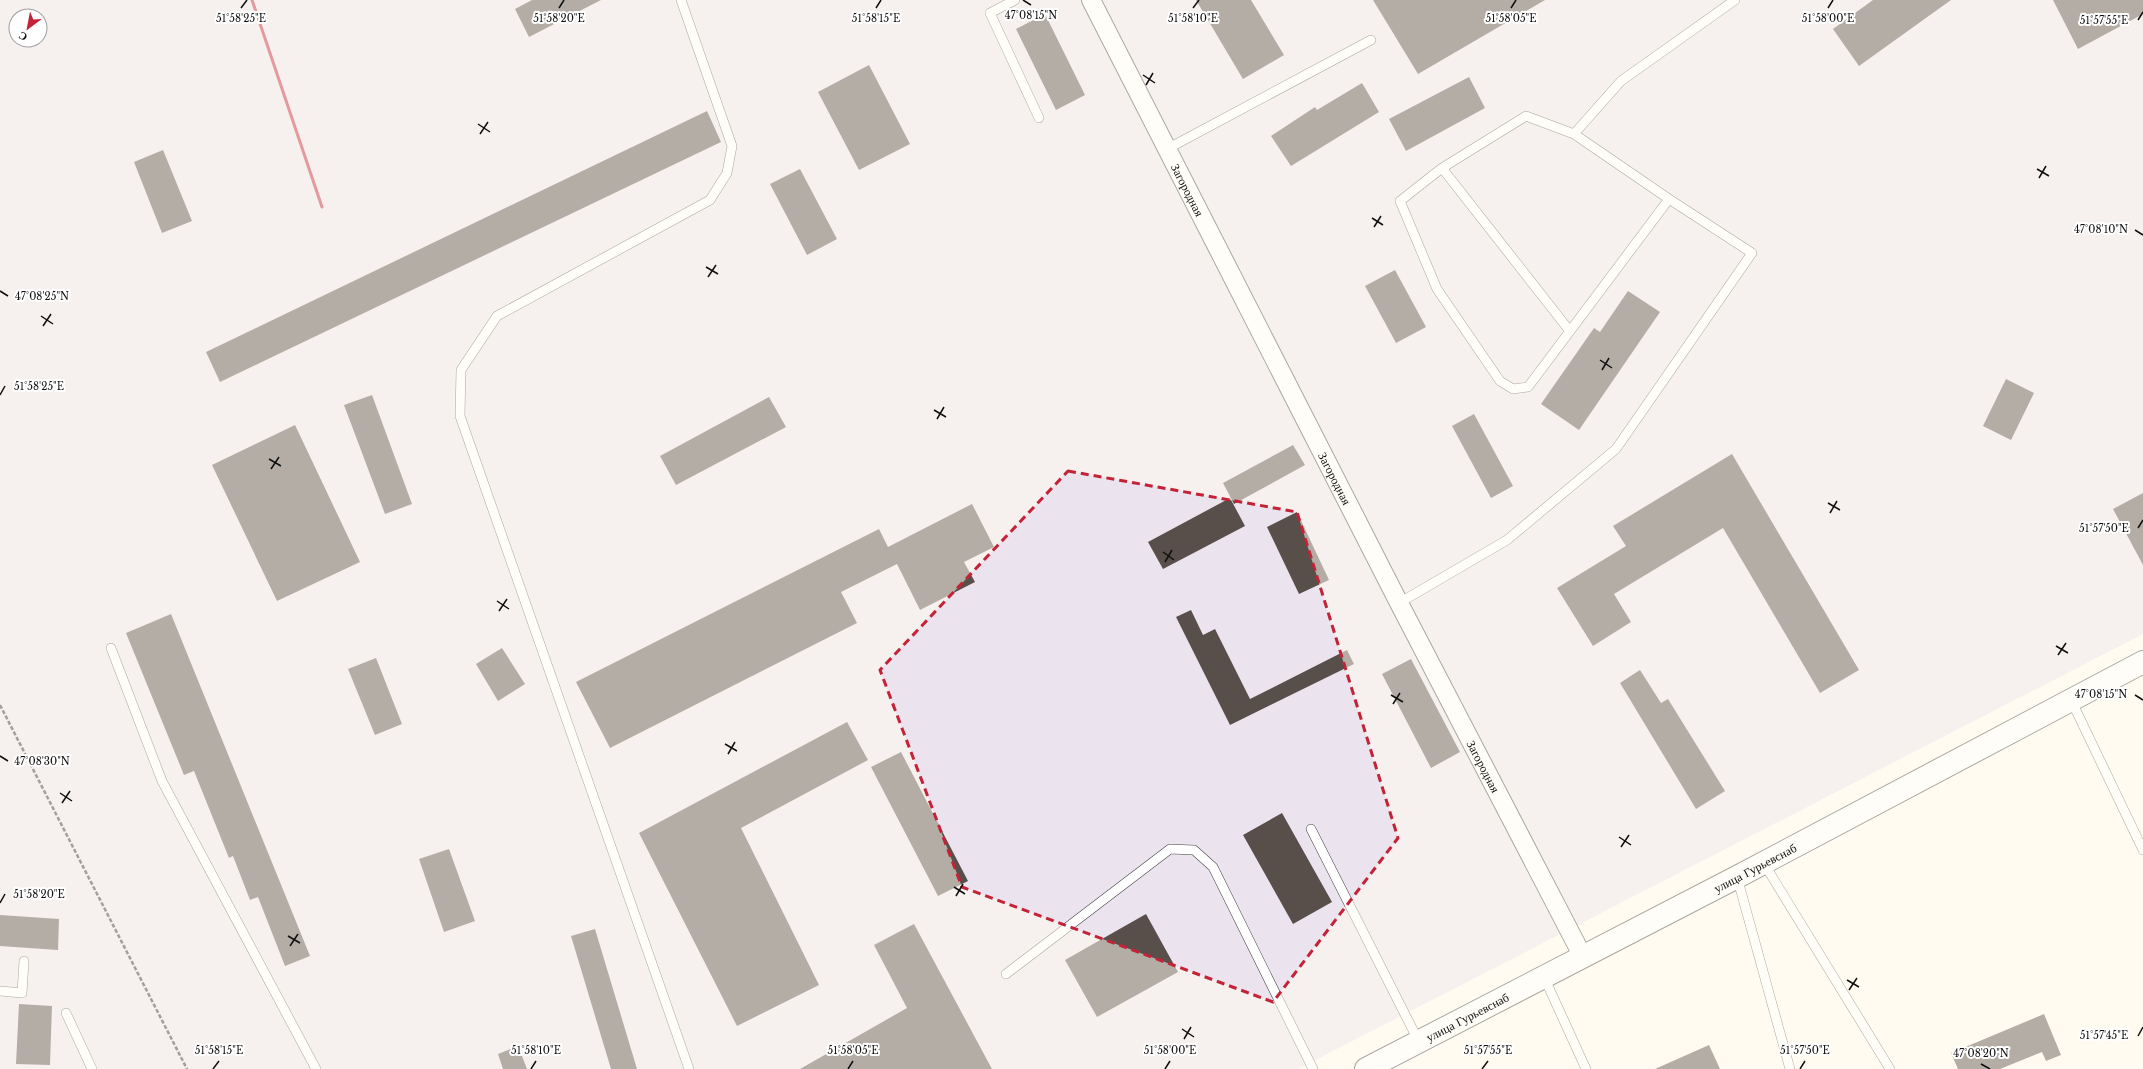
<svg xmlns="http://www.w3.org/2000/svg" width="2143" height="1069" font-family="'Libre Baskerville',serif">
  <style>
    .industrial { fill: #ebe3ed; fill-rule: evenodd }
    .building { fill: #584f4b }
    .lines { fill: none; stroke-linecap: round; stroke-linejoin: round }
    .service-casing { stroke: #424242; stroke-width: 10 }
    .minor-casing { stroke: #424242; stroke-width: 20 }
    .tertiary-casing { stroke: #424242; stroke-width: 24 }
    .path { stroke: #313131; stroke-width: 2.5; stroke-dasharray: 4 2; stroke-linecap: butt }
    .service { stroke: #fff; stroke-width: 9 }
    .minor { stroke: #fff; stroke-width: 18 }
    .tertiary { stroke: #fff; stroke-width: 22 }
    .rail { stroke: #c32237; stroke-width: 3 }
    .marked { fill: none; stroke: #c32237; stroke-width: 3; stroke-dasharray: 8 5; stroke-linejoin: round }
    .ticks { fill: none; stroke: #0f0f0f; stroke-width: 1.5 }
    .labels { text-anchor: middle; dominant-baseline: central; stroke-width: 4; stroke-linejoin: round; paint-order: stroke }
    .street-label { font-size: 12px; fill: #0f0f0f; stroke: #fff }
    .ticks-label { font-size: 10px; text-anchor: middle; fill: #0f0f0f; stroke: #fff; stroke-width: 4; stroke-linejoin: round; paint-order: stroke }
  </style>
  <rect width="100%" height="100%" fill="#fffbf0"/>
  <path class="industrial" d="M0 0H2143V634L1298 1069H0ZM16 16H40V40H16Z"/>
  <path class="building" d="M532 0H601L529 37 515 9Z
    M1196 0H1251L1284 55 1243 79Z
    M1373 0H1545L1418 74Z
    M1873 0H1951L1859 66 1833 29Z
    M2053 0H2143V14L2078 49Z
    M1045 14 1085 95 1056 110 1016 29Z
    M869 65 910 144 859 170 818 92Z
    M1469 77 1485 108 1406 151 1389 119Z
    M1362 83 1379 112 1291 166 1271 136 1315 107 1317 110Z
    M707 111 721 142 220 382 206 352Z
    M163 150 192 221 162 233 134 162Z
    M800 169 837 239 807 255 770 184Z
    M1395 270 1426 327 1396 343 1365 286Z
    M1628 291 1660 312 1579 430 1541 404 1594 328 1600 332Z
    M2006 379 2034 393 2011 440 1983 426Z
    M372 395 412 504 385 514 344 405Z
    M769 397 786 427 676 485 660 456Z
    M1474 414 1513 486 1491 498 1452 426Z
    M295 425 360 562 277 601 212 465Z
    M1293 445 1305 465 1234 504 1223 483Z
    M1732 454 1859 670 1820 693 1723 528 1614 594 1631 622 1593 646 1557 588 1626 546 1613 526Z
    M2143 493V565L2113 509Z
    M1230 498 1245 526 1163 569 1148 542Z
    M972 504 994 547 964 562 975 582 920 610 897 564 841 592 857 623 610 748 576 682 879 529 888 547Z
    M1297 512 1329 580 1299 594 1267 527Z
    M1191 610 1203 635 1215 629 1250 699 1347 650 1354 664 1230 725 1176 617Z
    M171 614 310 956 285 966 258 897 250 900 233 856 229 858 194 771 184 775 126 633Z
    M502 648 525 684 498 701 476 664Z
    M376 658 402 724 375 735 348 669Z
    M1411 659 1460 752 1431 768 1382 674Z
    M1640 670 1661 703 1668 699 1725 791 1696 809 1620 683Z
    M847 722 868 760 741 828 819 985 737 1026 639 833Z
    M901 752 968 881 938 896 871 767Z
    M1282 813 1332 902 1293 924 1243 835Z
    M449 849 475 921 444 932 419 859Z
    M1146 914 1178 972 1097 1017 1065 960Z
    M0 915 59 919 58 950 0 946Z
    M914 924 992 1069H800L907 1008 874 945Z
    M595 929 637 1069H611L571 936Z
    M19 1004 52 1006 50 1065 16 1064Z
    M2044 1014 2061 1055 2046 1061 2042 1052 2000 1069H1958L1951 1053Z
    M1709 1045 1720 1069H1655Z
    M518 1046 527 1069H503L498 1054Z"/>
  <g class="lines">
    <defs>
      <path id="service" d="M681 0 732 146 727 173 710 200 497 316 461 370 460 416 689 1069
        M1015 0 990 13 1039 118
        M1574 134 1621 81 1735 0
        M1167 149 1371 40
        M1442 168 1569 330
        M1399 603 1507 540 1616 449 1752 253 1669 199 1528 387 1513 389 1500 381 1437 289 1400 201 1442 168 1526 116 1574 134 1669 199
        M111 648 162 781 316 1069
        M2071 700 2143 850
        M1311 829 1419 1042
        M1763 862 1890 1069
        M1737 877 1790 1069
        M1006 974 1170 849 1194 850 1213 867 1313 1069
        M1544 977 1586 1069
        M0 991 22 993 24 961
        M66 1013 92 1069"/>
      <g id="minor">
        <path id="s1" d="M1091 0 1399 603 1582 955"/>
      </g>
      <g id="tertiary">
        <path id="s2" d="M1366 1069 1737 877 2143 662"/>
      </g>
    </defs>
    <use href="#service" class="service-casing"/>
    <use href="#minor" class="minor-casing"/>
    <use href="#tertiary" class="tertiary-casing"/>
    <path class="path" d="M0 705 187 1069"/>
    <use href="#service" class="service"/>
    <use href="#minor" class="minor"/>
    <use href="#tertiary" class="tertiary"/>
    <path class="rail" d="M252 0 322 207"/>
  </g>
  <path d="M0 0H2143V1069H0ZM1068 471 1297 512 1398 838 1273 1002 962 887 880 670Z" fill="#fffbf0" fill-opacity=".55" fill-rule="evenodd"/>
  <path class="marked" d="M1068 471 1297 512 1398 838 1273 1002 962 887 880 670Z"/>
  <path class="ticks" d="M1023 0 1031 5M241 8 247 0M559 8 564 0M876 8 881 0M1193 8 1199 0M1511 8 1516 0M1828 8 1833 0M2138 20 2143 12M1143 75 1155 83M1146 85 1153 73M478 124 490 132M480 134 488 122M2037 169 2049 176M2039 178 2046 166M1372 218 1383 225M1374 227 1381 216M2135 230 2143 235M706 267 718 274M708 277 716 265M0 291 8 296M41 316 53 324M43 326 51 314M1600 360 1612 368M1602 370 1609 358M0 395 5 386M934 410 946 417M937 419 944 407M269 459 281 466M271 469 279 457M1828 503 1840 510M1830 513 1837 501M2138 528 2143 520M1163 552 1174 560M1165 562 1172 550M497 601 509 609M499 611 507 599M2056 646 2068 653M2058 655 2066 643M1391 695 1403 702M2135 695 2143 700M1393 704 1400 693M725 744 737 751M728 754 735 742M0 756 8 761M60 793 72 801M62 803 70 791M1619 837 1631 845M1621 847 1629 835M954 887 965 894M956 896 963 884M0 903 5 894M288 936 300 943M290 946 298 934M1847 980 1859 987M1849 990 1857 978M1182 1029 1194 1037M2138 1036 2143 1027M1184 1039 1191 1027M1981 1064 1990 1069M213 1069 219 1061M531 1069 536 1061M848 1069 853 1061M1165 1069 1170 1061M1482 1069 1488 1061M1800 1069 1805 1061"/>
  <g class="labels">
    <g class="street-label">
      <text stroke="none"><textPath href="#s1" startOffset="213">Загородная</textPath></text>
      <text stroke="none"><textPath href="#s1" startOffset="537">Загородная</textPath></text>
      <text stroke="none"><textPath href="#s1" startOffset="861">Загородная</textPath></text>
      <text stroke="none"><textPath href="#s2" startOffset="438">улица Гурьевснаб</textPath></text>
      <text stroke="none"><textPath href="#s2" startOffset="114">улица Гурьевснаб</textPath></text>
    </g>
  </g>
  <g class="ticks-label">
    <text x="1031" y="19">47°08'15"N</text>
    <text x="241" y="22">51°58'25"E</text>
    <text x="559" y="22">51°58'20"E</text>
    <text x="876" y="22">51°58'15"E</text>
    <text x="1193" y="22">51°58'10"E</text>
    <text x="1511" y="22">51°58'05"E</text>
    <text x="1828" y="22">51°58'00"E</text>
    <text x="2104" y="24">51°57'55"E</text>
    <text x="2101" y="233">47°08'10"N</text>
    <text x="42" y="300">47°08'25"N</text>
    <text x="39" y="390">51°58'25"E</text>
    <text x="2104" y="532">51°57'50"E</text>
    <text x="2101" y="698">47°08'15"N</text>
    <text x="42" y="765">47°08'30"N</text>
    <text x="39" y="898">51°58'20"E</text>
    <text x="2104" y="1039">51°57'45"E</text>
    <text x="219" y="1054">51°58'15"E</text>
    <text x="536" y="1054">51°58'10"E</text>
    <text x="853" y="1054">51°58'05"E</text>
    <text x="1170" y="1054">51°58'00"E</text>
    <text x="1488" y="1054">51°57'55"E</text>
    <text x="1805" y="1054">51°57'50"E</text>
    <text x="1981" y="1057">47°08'20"N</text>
  </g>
  <g transform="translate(28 28) rotate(212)"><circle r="19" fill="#ffffff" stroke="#9f9f9f"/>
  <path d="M0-3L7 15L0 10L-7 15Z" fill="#c32237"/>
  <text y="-6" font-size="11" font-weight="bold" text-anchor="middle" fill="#0f0f0f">С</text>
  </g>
</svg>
